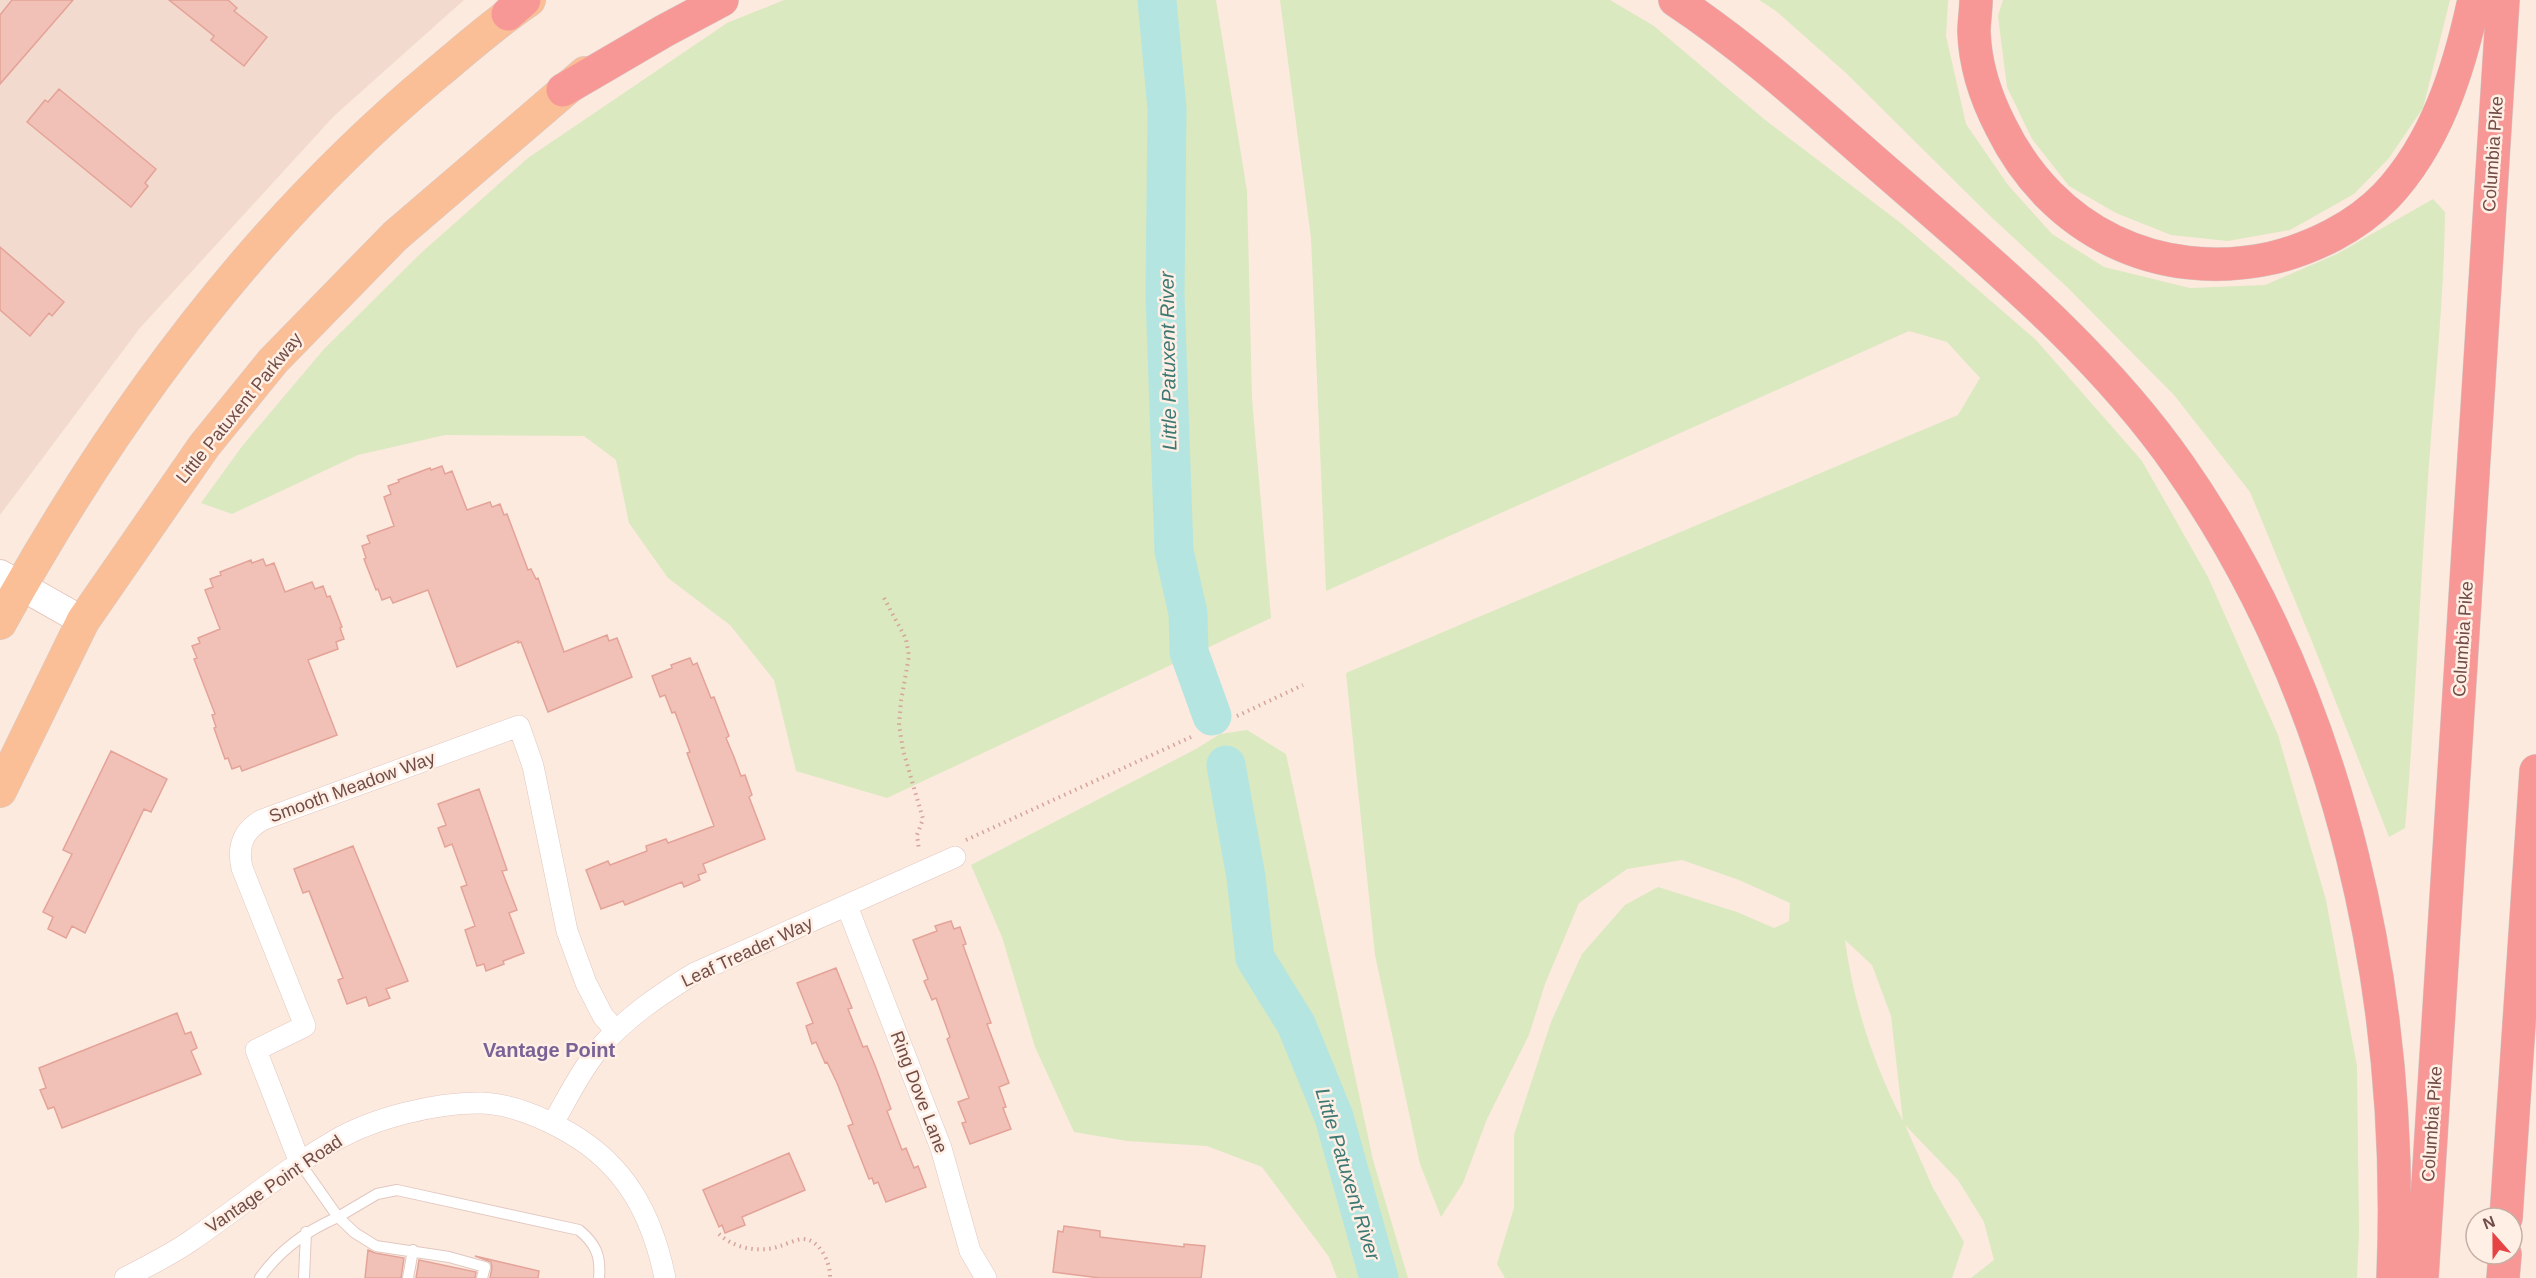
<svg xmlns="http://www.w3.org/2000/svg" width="2536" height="1278" font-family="Helvetica,sans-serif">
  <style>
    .residential { fill: #f3dace }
    .green { fill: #dae9bf; fill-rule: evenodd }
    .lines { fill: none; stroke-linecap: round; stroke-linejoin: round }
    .river { stroke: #b5e5e1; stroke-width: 39 }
    .building { fill: #f1c1b7; stroke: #e4a398; stroke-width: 1.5 }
    .service-casing { stroke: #e2c7bf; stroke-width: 12 }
    .minor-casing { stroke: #e2c7bf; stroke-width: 22 }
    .secondary-casing { stroke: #e7c6bc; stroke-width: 30 }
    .primary-casing { stroke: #d5cac8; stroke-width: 34 }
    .motorway-casing { stroke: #d5cac8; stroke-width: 34 }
    .path { stroke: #d6a49b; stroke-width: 4; stroke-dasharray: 1.5 4.5; stroke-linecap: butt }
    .service { stroke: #fff; stroke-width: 10 }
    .minor { stroke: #fff; stroke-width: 21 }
    .secondary { stroke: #fff; stroke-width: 28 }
    .primary { stroke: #fbbf97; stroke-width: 33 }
    .motorway { stroke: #f79896; stroke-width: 33 }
    .labels { text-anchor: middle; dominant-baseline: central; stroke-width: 5; stroke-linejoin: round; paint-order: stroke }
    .street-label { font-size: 18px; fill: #724d47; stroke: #ffefe5 }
    .water-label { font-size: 20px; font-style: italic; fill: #3c7874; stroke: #ffefe5 }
    .neighbourhood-label { font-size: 20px; font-weight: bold; fill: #796396; stroke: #ffefe5 }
  </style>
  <rect width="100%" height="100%" fill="#fceadf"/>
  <path class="residential" d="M0 0H464L334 116 140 328 0 515Z"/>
  <path class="green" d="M784 0H1216L1247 191 1252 399 1271 618 887 798 796 771 774 680 730 625 668 578 629 523 616 460 584 436 445 435 358 455 232 514 201 503 243 445 324 349 420 254 528 158 727 23Z
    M1280 0H1610L1654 26 1764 119 1902 224 2036 340 2142 461 2208 577 2278 735 2326 900 2357 1066 2359 1233 2357 1278H1971L1994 1260 1984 1222 1958 1180 1905 1125 1933 1188 1964 1242 1952 1278H1505L1497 1264 1514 1208V1135L1551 1022 1582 954 1625 905 1658 887 1737 912 1774 928 1789 921 1790 903 1739 880 1682 860 1627 869 1579 903 1545 984 1529 1035 1487 1119 1463 1183 1441 1217 1420 1164 1375 955 1346 673 1958 415 1980 378 1947 342 1909 331 1326 591 1311 238ZM1845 940 1872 965 1891 1016 1903 1121C1874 1066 1853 1002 1845 940Z
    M1759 0H1948L1946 36 1966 124 2008 185 2052 234 2104 267 2190 288 2265 285 2337 254 2433 199 2445 212C2444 306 2433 399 2427 493 2419 604 2415 716 2405 828L2389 837 2313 644 2250 492 2174 395 2068 288 1988 214 1846 73 1776 11Z
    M2003 0H2450L2423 108 2389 158 2354 194 2290 230 2228 241 2171 235 2116 213 2069 186 2032 139 2007 87 1998 16Z
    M1247 730 1286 754 1373 1160 1408 1278H1337L1329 1257 1262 1167 1207 1146 1127 1141 1074 1132 1035 1047 1002 937 971 865 1196 749 1220 734Z"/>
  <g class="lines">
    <path class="river" d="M1157 0 1167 109 1165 295 1174 551 1188 613 1189 652 1212 716
      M1226 765 1246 877 1255 958 1296 1024 1334 1117 1379 1278"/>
  </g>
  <path class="building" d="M12 0H73L0 84V15Z
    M169 0H228L237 8 234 11 267 37 244 66 211 40 214 36Z
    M59 89 156 169 145 183 148 186 131 207 27 122 45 100 48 102Z
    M0 247 64 302 52 316 49 313 30 336 0 310Z
    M442 466 445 474 452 471 467 510 490 502 492 507 500 504 504 515 507 514 528 570 531 569 536 579 538 578 564 652 607 635 609 641 617 638 632 677 548 712 521 642 518 643V641L457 667 428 590 393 603 390 597 382 600 378 589 376 590 364 559 366 558 362 546 370 543 367 536 394 526 384 497 391 494 388 486 399 482 398 480 430 468 431 470Z
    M263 559 266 566 274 563 285 592 312 582 315 589 323 586 327 597 330 596 342 627 340 628 344 639 336 642 338 649 308 660 337 735 242 771 240 766 232 769 228 758 225 759 214 728 216 727 212 715 215 714 194 659 197 658 192 646 200 643 198 638 220 629 205 590 213 587 210 579 221 575 220 572 251 560 252 563Z
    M690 658 693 665 697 663 711 698 714 697 729 736 726 738 734 757 741 776 745 775 752 795 749 797 765 839 703 864 706 872 698 875 700 880 684 887 682 882 625 905 623 901 601 909 586 870 608 861 610 865 647 851 646 846 666 839 668 843 714 826 687 753 690 752 675 712 672 713 665 695 660 697 652 676 672 668 671 665Z
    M111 751 167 779 151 812 144 809 85 933 72 926 66 938 48 929 53 917 43 912 72 854 63 850Z
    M479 789 507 870 502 871 517 910 509 913 524 953 503 961 504 964 486 971 484 964 477 966 465 930 475 926 461 887 467 885 452 844 445 847 438 828 446 825 438 804Z
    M353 846 408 981 386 989 390 998 369 1006 366 997 347 1004 338 980 343 978 309 891 303 893 294 869Z
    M951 921 954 929 960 927 966 944 963 945 991 1023 987 1024 1009 1083 999 1087 1006 1107 1003 1108 1011 1129 970 1144 962 1123 966 1122 958 1102 969 1098 947 1039 950 1037 936 998 932 1000 924 981 928 979 913 940 937 931 935 926Z
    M836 968 852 1008 848 1009 863 1047 867 1046 876 1068 891 1109 887 1111 902 1150 906 1148 914 1168 918 1166 926 1187 886 1202 878 1182 874 1184 872 1178 869 1179 848 1126 853 1124 837 1083 827 1062 825 1063 816 1042 812 1044 806 1026 813 1023 797 983Z
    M177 1013 185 1034 191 1032 197 1048 191 1051 201 1074 62 1128 54 1107 48 1109 40 1090 46 1088 39 1068Z
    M789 1153 805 1190 742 1217 745 1225 725 1233 722 1225 719 1227 703 1190Z
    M1064 1226 1100 1231V1237L1184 1247V1244L1205 1246 1201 1278H1100L1053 1272 1058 1231 1063 1232Z
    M368 1250 375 1253 404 1258 401 1278H365Z
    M475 1256 539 1271 538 1278H490L492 1268 491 1262Z
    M419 1260 476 1272 475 1278H416Z"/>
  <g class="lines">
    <defs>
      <path id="service" d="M300 1163 338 1217 377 1194 397 1190 579 1230C596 1244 601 1256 599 1278
        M260 1278C280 1249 306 1231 338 1217L355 1233 376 1246 449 1257 485 1267 482 1278
        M304 1278 306 1232
        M408 1278 413 1250"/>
      <path id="minor" d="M847 906 941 1148 970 1251 986 1278
        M553 1123C567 1099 580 1072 597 1051 625 1018 659 995 695 973L955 857
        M300 1163 256 1050 305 1026 242 868C237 846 243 831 262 820L519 726 533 766 567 931 586 983 603 1016 616 1031
        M125 1278C147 1266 171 1255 192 1240 240 1207 284 1170 334 1141 373 1118 437 1102 482 1103 511 1104 544 1118 568 1132 626 1165 652 1215 665 1278"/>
      <path id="secondary" d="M0 574 83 621"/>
      <path id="primary" d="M0 623C113 417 255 224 437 73 467 48 496 22 529 0
        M0 791 83 621 204 446 273 361 395 236 585 73"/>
      <path id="motorway" d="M1675 0C1755 53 1825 119 1897 181 1998 269 2104 357 2180 467 2343 701 2405 997 2393 1278
        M1976 0C1976 10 1974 21 1974 32 1975 64 1986 98 2001 127 2052 231 2158 283 2272 258 2313 248 2356 227 2386 196 2436 143 2459 70 2474 0
        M508 14 524 0
        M563 90 664 31 722 0
        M2506 1218 2536 771
        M2422 1278 2503 0
        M2503 1278 2505 1254"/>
    </defs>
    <use href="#service" class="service-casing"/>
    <use href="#minor" class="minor-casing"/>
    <use href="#secondary" class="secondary-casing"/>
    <use href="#primary" class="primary-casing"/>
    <use href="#motorway" class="motorway-casing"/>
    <path class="path" d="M884 598 906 639 909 656 901 701 899 725 903 750 923 819 917 835 919 850
      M1237 716 1303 685
      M966 840 1191 737
      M719 1234C735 1249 760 1253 780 1246 787 1244 796 1239 803 1239 820 1239 831 1264 830 1278"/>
    <use href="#service" class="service"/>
    <use href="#minor" class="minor"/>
    <use href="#secondary" class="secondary"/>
    <use href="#primary" class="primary"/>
    <use href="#motorway" class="motorway"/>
  </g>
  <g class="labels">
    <g class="street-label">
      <text transform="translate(2493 154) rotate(-86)">Columbia Pike</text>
      <text transform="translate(239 408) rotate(-51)">Little Patuxent Parkway</text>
      <text transform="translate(2463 639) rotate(-86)">Columbia Pike</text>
      <text transform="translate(352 787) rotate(-20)">Smooth Meadow Way</text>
      <text transform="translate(747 952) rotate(-25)">Leaf Treader Way</text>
      <text transform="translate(919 1092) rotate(69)">Ring Dove Lane</text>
      <text transform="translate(2432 1124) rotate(-86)">Columbia Pike</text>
      <text transform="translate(274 1184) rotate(-34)">Vantage Point Road</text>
    </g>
    <g class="water-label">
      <text transform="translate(1168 361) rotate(-91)">Little Patuxent River</text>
      <text transform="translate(1348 1174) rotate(73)">Little Patuxent River</text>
    </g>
    <g class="neighbourhood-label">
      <text x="549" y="1050">Vantage Point</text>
    </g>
  </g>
  <g transform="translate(2494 1236) rotate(339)"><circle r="28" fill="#ffefe5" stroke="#c7aea6" stroke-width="1.5"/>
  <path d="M0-4.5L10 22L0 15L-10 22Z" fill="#e74345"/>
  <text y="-9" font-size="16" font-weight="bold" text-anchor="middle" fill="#724d47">N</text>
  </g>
</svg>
